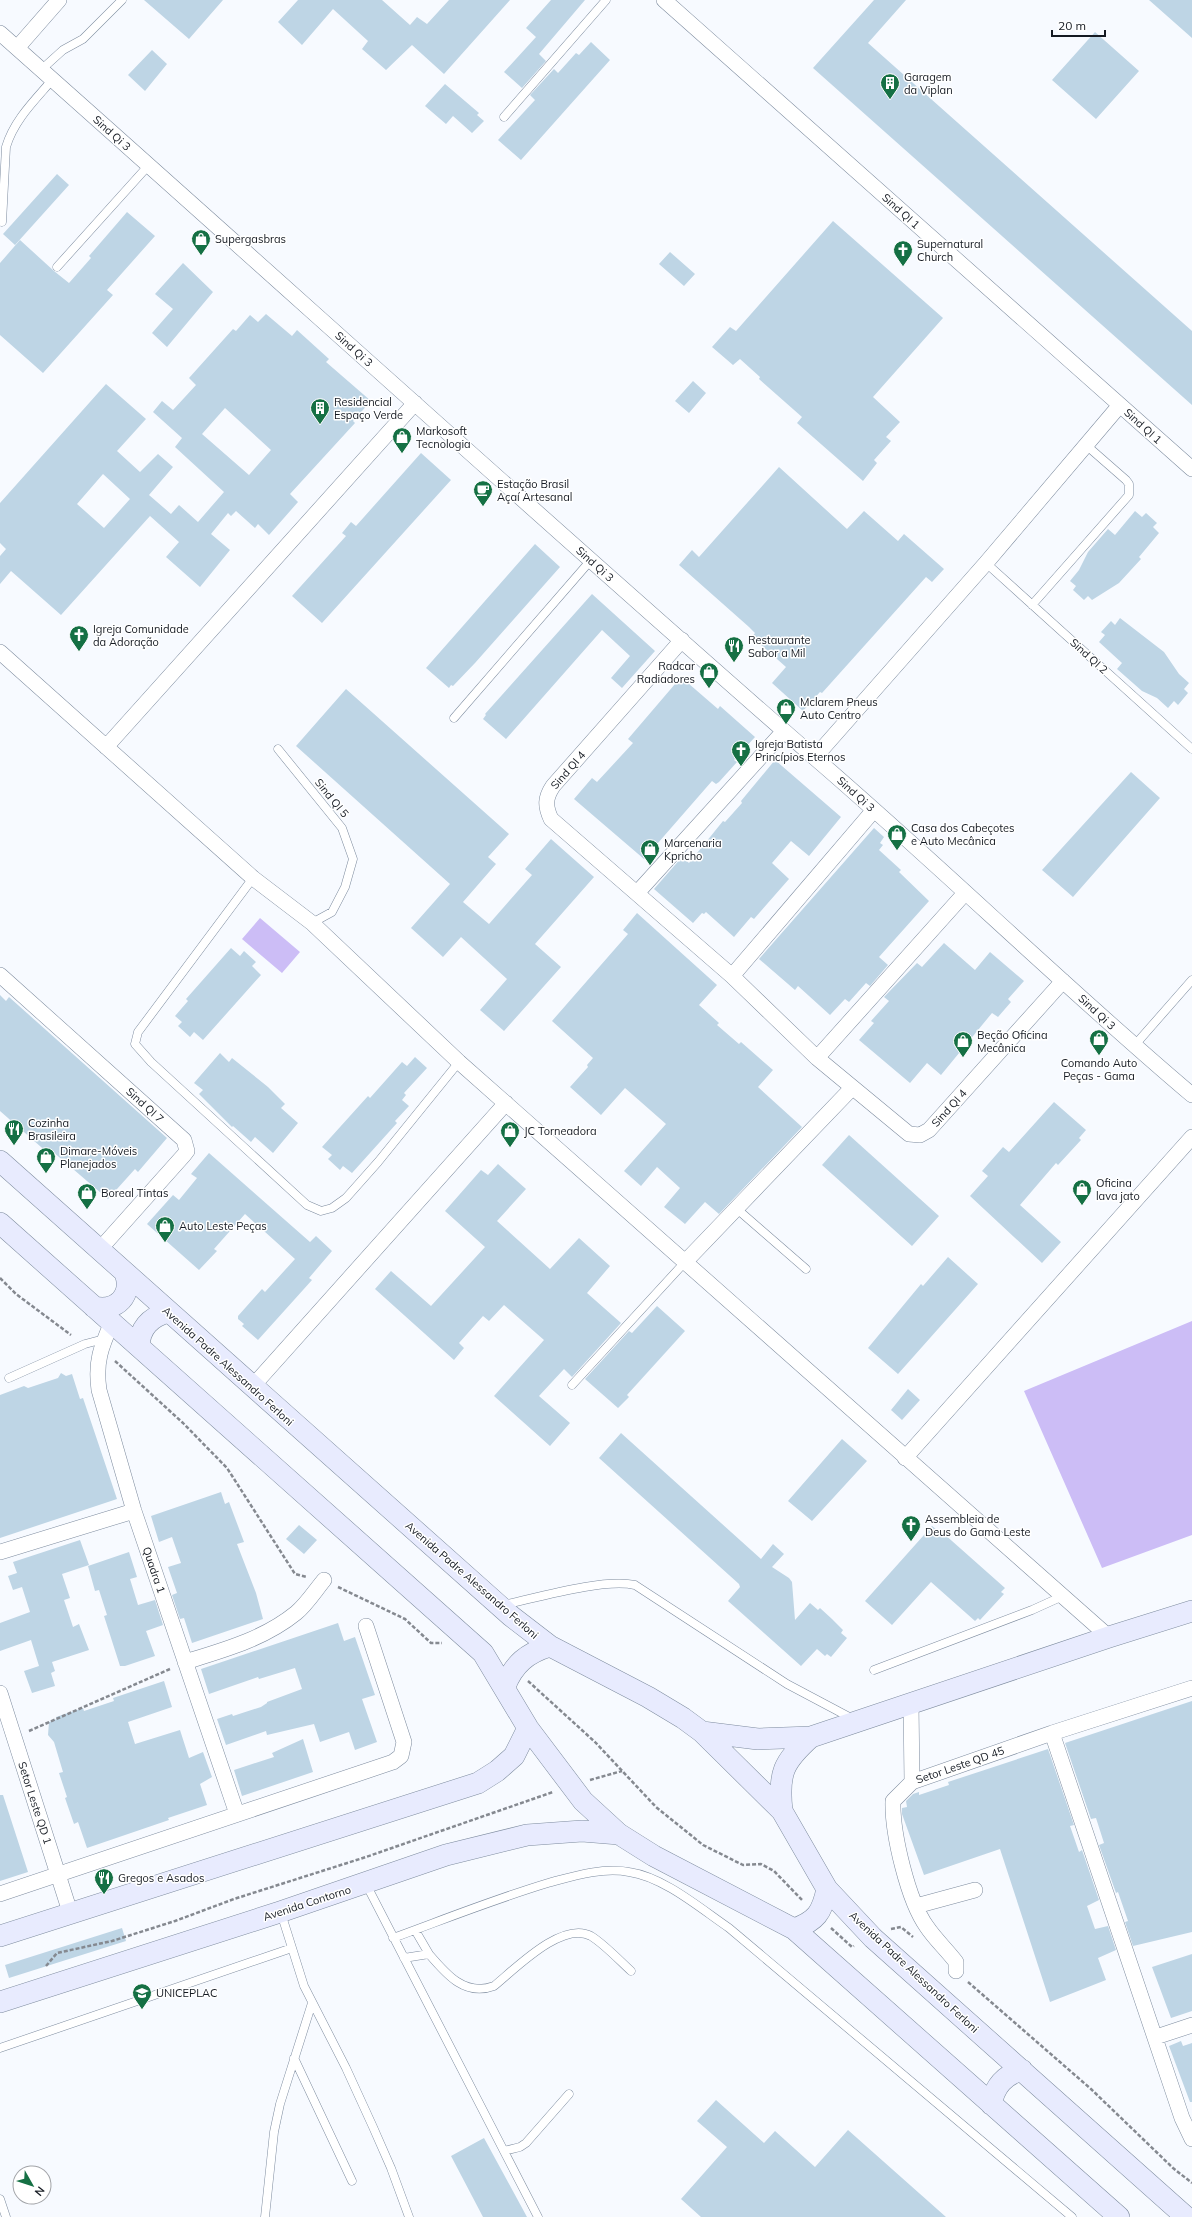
<svg xmlns="http://www.w3.org/2000/svg" width="1192" height="2217" font-family="Mulish,sans-serif">
  <style>
    .green { fill: #ccbdf6 }
    .building { fill: #bed5e5; fill-rule: evenodd }
    .lines { fill: none; stroke-linecap: round; stroke-linejoin: round }
    .lane-casing { stroke: #7e8c9f; stroke-width: 9 }
    .street-casing { stroke: #7e8c9f; stroke-width: 16 }
    .secondary-casing { stroke: #7e8c9f; stroke-width: 22 }
    .path { stroke: #858990; stroke-width: 2.5; stroke-dasharray: 4 2; stroke-linecap: butt }
    .lane { stroke: #fff; stroke-width: 8 }
    .street { stroke: #fff; stroke-width: 15 }
    .secondary { stroke: #e8ebfe; stroke-width: 21 }
    .labels { text-anchor: middle; dominant-baseline: central; stroke-width: 3; stroke-linejoin: round; paint-order: stroke }
    .poi-label { font-size: 11px; fill: #151a22; stroke: #fff; text-anchor: start }
    .street-label { font-size: 11px; fill: #151a22; stroke: #fff }
  </style>
  <rect width="100%" height="100%" fill="#f7faff"/>
  <path class="green" d="M260 918 300 952 282 973 242 939Z
    M1192 1321V1535L1102 1568 1024 1391Z"/>
  <path class="building" d="M144 0H223L189 39Z
    M298 0H382L410 25 417 17 427 24 449 0H510L444 74 412 45 386 70 362 49 368 41 333 9 302 45 278 22Z
    M551 0H585L539 54 546 61 522 88 504 72 536 37 526 28Z
    M874 0H906L868 43 1192 331V405L813 68Z
    M1149 0H1192V38Z
    M1095 32 1139 71 1096 119 1052 80Z
    M591 42 610 60 521 160 498 140 535 100 530 95 554 69 558 73 576 53 579 55Z
    M152 50 167 64 145 91 128 75Z
    M445 84 479 113 477 115 484 121 472 133 453 116 446 124 425 106Z
    M57 174 69 185 15 245 3 234Z
    M127 212 155 236 107 290 113 295 43 373 0 335V263L20 240 54 271 69 283 91 258 89 256Z
    M833 221 943 318 873 397 900 422 886 437 891 441 874 460 877 463 863 481 797 423 802 417 759 379 760 377 740 359 733 365 712 347 730 327 736 331Z
    M670 252 695 274 684 286 659 264Z
    M183 263 213 292 167 347 152 333 173 309 155 294Z
    M266 314 292 336 297 330 329 359 326 362 371 401 353 421 355 423 290 494 298 502 269 535 258 524 255 528 236 511 231 516 228 513 211 534 230 550 200 587 166 557 179 542 150 516 61 615 11 571 0 584V556L6 549 0 543V503L106 384 146 419 117 451 140 472 158 454 173 467 149 495 171 514 179 505 198 522 224 492 175 447 182 438 153 412 162 401 173 410 196 385 189 378 233 329 236 331 250 315 258 322ZM225 408 271 450 249 475 202 434ZM103 474 130 499 104 528 77 504Z
    M693 381 706 393 689 413 675 401Z
    M421 453 451 480 322 623 292 596 346 536 342 533 351 522 356 526Z
    M779 467 847 529 864 511 898 541 904 534 944 569 932 582 926 577 822 693 820 692 803 711 772 683 786 667 752 637 755 633 749 627 679 565 692 550 699 557Z
    M1135 511 1142 517 1146 513 1157 523 1153 527 1159 533 1139 557 1141 559 1119 583 1092 600 1088 596 1084 600 1073 590 1076 586 1070 581 1079 570 1088 552 1108 529 1115 535Z
    M535 544 560 567 475 663 453 686 451 685 449 688 426 668Z
    M592 594 655 651 622 688 611 678 630 656 602 630 506 739 483 719 486 715 485 714Z
    M1120 618 1164 652 1179 674 1189 683 1184 689 1188 693 1178 705 1174 701 1168 708 1157 698 1142 691 1117 669 1122 663 1099 642 1105 635 1101 632 1111 621 1115 625Z
    M681 677 718 709 720 706 755 737 734 760 737 762 719 782 716 784 712 781 644 859 574 799 592 778 597 782 633 743 628 739Z
    M346 689 509 834 488 857 496 864 463 902 489 924 532 875 525 869 551 839 594 877 535 944 561 967 504 1031 480 1010 507 979 461 937 443 957 411 928 450 884 296 746Z
    M775 760 841 817 809 856 791 841 772 863 789 879 754 919 751 917 734 937 706 912 704 914 702 913 693 923 654 889 682 857 689 863 723 821 725 822 742 803 741 801Z
    M1131 772 1160 798 1073 897 1042 870Z
    M874 828 884 837 880 843 883 845 879 850 901 870 899 872 929 901 879 957 888 965 870 986 866 983 849 1002 845 999 830 1015 798 986 795 990 759 959Z
    M637 913 717 985 699 1005 719 1023 717 1025 739 1044 741 1042 773 1070 758 1087 802 1127 719 1214 705 1202 685 1224 664 1207 680 1188 657 1167 641 1186 624 1171 666 1124 625 1088 601 1115 570 1087 588 1067 587 1065 593 1058 552 1021 628 934 623 930Z
    M944 943 975 970 990 952 1024 981 1008 999 1011 1002 998 1017 992 1013 941 1075 927 1063 910 1083 859 1040 874 1023 871 1021 889 1001 884 997 917 963 922 967Z
    M231 948 240 956 244 951 256 962 252 966 261 975 203 1040 194 1032 190 1037 178 1026 182 1022 175 1016 188 1001 186 999Z
    M0 995 6 1001 9 997 167 1138 138 1172 135 1169 108 1199 52 1151 49 1154 0 1111Z
    M220 1053 229 1062 232 1058 268 1087 285 1104 281 1108 298 1123 273 1153 255 1137 251 1142 233 1126 232 1127 199 1094 203 1090 194 1083Z
    M415 1057 427 1068 404 1093 406 1095 402 1100 409 1106 395 1121 397 1123 352 1173 343 1166 340 1170 328 1159 332 1155 322 1147 368 1096 370 1098 402 1062 407 1066Z
    M1054 1102 1086 1130 1079 1138 1081 1140 1058 1165 1056 1163 1020 1205 1061 1242 1042 1263 970 1196 988 1176 982 1171 1003 1147 1009 1152Z
    M849 1135 939 1216 912 1246 822 1165Z
    M209 1153 310 1242 316 1236 332 1251 309 1278 312 1280 258 1340 242 1326 244 1324 238 1319V1316L262 1289 265 1292 295 1259 245 1214 214 1249 217 1251 199 1270 147 1224 173 1195 179 1200 197 1178 191 1174Z
    M498 1164 526 1189 497 1221 550 1269 579 1238 610 1266 587 1293 621 1323 572 1377 564 1369 539 1396 570 1423 550 1446 494 1396 544 1340 504 1305 489 1321 483 1316 459 1343 464 1348 454 1360 375 1289 391 1271 431 1306 485 1247 445 1211 481 1170 488 1175Z
    M948 1257 978 1284 898 1374 868 1348 921 1284 923 1286Z
    M657 1306 685 1331 627 1395 629 1397 618 1408 585 1379 629 1331 632 1333Z
    M61 1373 66 1376 72 1374 80 1399 83 1398 117 1499 0 1538V1395L24 1386 28 1388 58 1378Z
    M908 1389 920 1400 902 1420 891 1410Z
    M621 1433 761 1559 773 1544 784 1554 772 1567 789 1578 792 1582 795 1620 810 1603 818 1610 820 1608 832 1619 843 1630 841 1633 847 1638 831 1657 827 1654 825 1656 817 1649 801 1666 728 1601 740 1587 739 1584 599 1458Z
    M842 1439 867 1461 812 1521 788 1501Z
    M221 1492 225 1504 229 1502 244 1542 237 1544 256 1593 263 1619 192 1643 184 1618 180 1619 172 1595 177 1593 168 1567 181 1563 172 1537 159 1542 151 1516Z
    M299 1525 317 1540 304 1554 286 1539Z
    M932 1526 942 1534 943 1533 1005 1588 1001 1592 1004 1594 980 1620 978 1618 975 1621 931 1582 892 1625 865 1601Z
    M80 1540 89 1565 62 1574 70 1598 64 1600 73 1627 79 1624 89 1650 52 1662 55 1671 51 1673 55 1686 32 1693 24 1671 39 1666 31 1640 0 1651V1623L30 1612 22 1587 13 1590 8 1576 17 1573 13 1562Z
    M129 1552 137 1577 130 1579 138 1605 155 1600 163 1625 146 1631 155 1656 125 1666H120L104 1616 107 1615 99 1590 95 1591 88 1566Z
    M338 1623 344 1641 355 1637 375 1695 362 1699 377 1742 355 1750 349 1732 320 1742 314 1724 267 1735 266 1731 226 1745 217 1719 232 1714 233 1716 261 1707 267 1703V1702L302 1689 295 1668 259 1679 258 1677 209 1694 201 1669Z
    M164 1681 172 1707 128 1722 135 1744 180 1730 189 1758 203 1752 212 1777 200 1784 207 1805 168 1818 169 1820 87 1848 78 1822 74 1824 65 1798 67 1797 59 1773 63 1772 54 1742 48 1735 49 1722 57 1719 56 1717 83 1708 84 1711 114 1701 113 1698Z
    M1192 1701V1932L1133 1946 1125 1922 1128 1921 1118 1892 1116 1893 1099 1845 1104 1843 1096 1818 1091 1819 1065 1743Z
    M303 1739 313 1772 242 1796 234 1770 274 1757 272 1753Z
    M1048 1749 1074 1825 1070 1826 1079 1852 1082 1850 1099 1900 1087 1906 1095 1929 1108 1926 1116 1950 1098 1958 1106 1980 1050 2002 1000 1849 924 1875 902 1814V1808L907 1807 906 1801 913 1794 919 1792V1795L949 1785 948 1782Z
    M0 1795H3L28 1872 0 1881Z
    M122 1928 126 1941 9 1978 5 1965Z
    M1192 1954V2011L1171 2018 1152 1967Z
    M1181 2041 1183 2046 1192 2043V2102H1190L1169 2046Z
    M716 2100 764 2143 775 2131 815 2167 848 2130 946 2217H701L681 2199 727 2147 697 2121Z
    M484 2138 527 2217H483L451 2156Z"/>
  <g class="lines">
    <defs>
      <path id="lane" d="M42 69 63 50 83 39 122 0
        M504 117 606 0
        M2 222 6 147C14 120 35 100 53 79
        M57 267 148 166
        M986 563 1192 749
        M1032 605 1129 495V484L1126 480 1086 445
        M454 718 591 560
        M278 749 342 828 353 859 345 887 332 912 312 923
        M253 878 138 1032 135 1044 151 1062 307 1205 321 1211 332 1208 346 1198 378 1162 459 1062
        M1134 1046 1192 980
        M737 1209 806 1269
        M9 1378 85 1344 104 1339
        M572 1385 685 1262
        M503 1605C536 1598 603 1578 635 1585L787 1684 853 1719
        M874 1670 1032 1610 1063 1596
        M366 1884 538 2217
        M281 1913 304 1986 346 2068 373 2127 391 2168 409 2217
        M415 1930 429 1954
        M393 1938C445 1919 495 1899 548 1883 574 1876 602 1867 629 1872 664 1877 701 1909 729 1928L1072 2217
        M404 1958 429 1954C446 1974 465 1997 494 1986 514 1970 562 1920 591 1936 604 1944 619 1960 631 1971
        M0 2048 292 1948
        M294 2058 352 2181
        M504 2151 520 2147 526 2143 569 2094
        M0 2199 6 2217
        M265 2217 274 2132 280 2104 312 2003"/>
      <path id="street" d="M664 0 1192 469
        M0 33C272 274 541 519 815 758 943 868 1063 986 1192 1095
        M17 48 59 0
        M682 640 553 786C545 798 545 806 551 819L732 976 817 1058 909 1134 920 1135 929 1130 1063 981
        M0 652 253 878 312 923 459 1062 1109 1637
        M106 747 415 403
        M815 757 986 563 1120 405
        M637 893 784 731
        M0 975 184 1140 187 1151 184 1155 100 1249
        M732 976 874 810
        M817 1058 965 893
        M685 1262 852 1088
        M112 1322C101 1347 95 1362 99 1390L134 1511 237 1814
        M252 1387 506 1103
        M905 1458 1192 1137
        M0 1552 134 1511
        M185 1662C224 1650 264 1639 296 1613 306 1605 315 1591 324 1580
        M0 1693 70 1912
        M911 1703 912 1782
        M1052 1733 1182 2118 1192 2139
        M0 1894 393 1762 401 1756 404 1742 366 1626
        M916 1906 975 1890
        M956 1971V1962C947 1950 935 1939 927 1927 908 1901 892 1833 893 1801L912 1782 1052 1733 1192 1688
        M1156 2037 1192 2025"/>
      <path id="secondary" d="M0 1161 511 1616 550 1646 648 1697 683 1718 702 1732 782 1811 827 1889 873 1938 1186 2217
        M0 1223 483 1653 528 1728 583 1801 619 1834 654 1856 794 1929 1119 2217
        M94 1307C117 1312 133 1295 125 1273
        M139 1346C140 1327 151 1317 168 1312
        M505 1686C514 1664 527 1653 550 1646
        M702 1732 758 1739 811 1737 1109 1637 1192 1611
        M782 1811C778 1773 783 1762 811 1737
        M794 1929C816 1921 822 1913 827 1889
        M0 1936 478 1783 497 1771 514 1756 528 1728
        M0 2002 280 1912 446 1855 527 1835 582 1831 619 1834
        M991 2104C995 2086 1004 2075 1022 2070"/>
    </defs>
    <use href="#lane" class="lane-casing"/>
    <use href="#street" class="street-casing"/>
    <use href="#secondary" class="secondary-casing"/>
    <path class="path" d="M0 1278 16 1294 71 1335
      M115 1361 183 1423 227 1468 295 1574 307 1577
      M338 1587 405 1619 431 1643H442
      M528 1681 595 1742 656 1807 703 1845 743 1865 761 1864 774 1871 803 1901
      M29 1731 170 1669
      M590 1780 622 1771
      M831 1928 852 1947 854 1946
      M891 1929 901 1927 913 1937
      M46 1966 57 1953 112 1941 175 1921 234 1899 366 1857 553 1792
      M968 1982 1091 2089 1173 2168 1192 2183"/>
    <use href="#lane" class="lane"/>
    <use href="#street" class="street"/>
    <use href="#secondary" class="secondary"/>
  </g>
  <defs>
    <symbol id="building-pin" viewBox="-11 -11 22 30"><path d="M0 17L-7.5 6A9.5 9.5 0 1 1 7.5 6Z" fill="#157044" stroke="#fff"/><path d="M-4-6H4V6H1V3H-1V6H-4ZM-2.5-4.3h1.7v1.8h-1.7ZM.8-4.3h1.7v1.8H.8ZM-2.5-1h1.7V.8h-1.7ZM.8-1h1.7V.8H.8Z" fill="#fff"/></symbol>
    <symbol id="shop-pin" viewBox="-11 -11 22 30"><path d="M0 17L-7.5 6A9.5 9.5 0 1 1 7.5 6Z" fill="#157044" stroke="#fff"/><path d="M-5-2.5h2.3a2.7 3.5 0 0 1 5.4 0H5L5.5 6h-11ZM-1.5-2.5h3a1.5 2.3 0 0 0-3 0Z" fill="#fff"/></symbol>
    <symbol id="church-pin" viewBox="-11 -11 22 30"><path d="M0 17L-7.5 6A9.5 9.5 0 1 1 7.5 6Z" fill="#157044" stroke="#fff"/><path d="M-1.2-6h2.4v3.5h3.3v2.4h-3.3V6h-2.4V-.1h-3.3v-2.4h3.3Z" fill="#fff"/></symbol>
    <symbol id="cafe-pin" viewBox="-11 -11 22 30"><path d="M0 17L-7.5 6A9.5 9.5 0 1 1 7.5 6Z" fill="#157044" stroke="#fff"/><path d="M-5.5-4.5H6V0H3Q3 3.5 0 3.5H-2.5Q-5.5 3.5-5.5 0ZM3-3.2v2h1.7v-2ZM-6 4.5H4V6H-6Z" fill="#fff"/></symbol>
    <symbol id="restaurant-pin" viewBox="-11 -11 22 30"><path d="M0 17L-7.5 6A9.5 9.5 0 1 1 7.5 6Z" fill="#157044" stroke="#fff"/><path d="M-5-6h1v4h1v-4h1v4h1v-4h1v5L-1.5 .5V6h-2V.5L-5-1ZM5-6V6H3V1.5H1.5Q1.5-4 5-6Z" fill="#fff"/></symbol>
    <symbol id="school-pin" viewBox="-11 -11 22 30"><path d="M0 17L-7.5 6A9.5 9.5 0 1 1 7.5 6Z" fill="#157044" stroke="#fff"/><path d="M0-5L7-2L0 1L-7-2ZM-4 1L0 2.5L4 1V4Q0 6-4 4Z" fill="#fff"/></symbol>
  </defs>
  <g fill-rule="evenodd">
    <use href="#building-pin" x="879" y="72" width="22" height="30"/>
    <use href="#shop-pin" x="190" y="228" width="22" height="30"/>
    <use href="#church-pin" x="892" y="239" width="22" height="30"/>
    <use href="#building-pin" x="309" y="397" width="22" height="30"/>
    <use href="#shop-pin" x="391" y="426" width="22" height="30"/>
    <use href="#cafe-pin" x="472" y="479" width="22" height="30"/>
    <use href="#church-pin" x="68" y="624" width="22" height="30"/>
    <use href="#restaurant-pin" x="723" y="635" width="22" height="30"/>
    <use href="#shop-pin" x="698" y="661" width="22" height="30"/>
    <use href="#shop-pin" x="775" y="697" width="22" height="30"/>
    <use href="#church-pin" x="730" y="739" width="22" height="30"/>
    <use href="#shop-pin" x="886" y="823" width="22" height="30"/>
    <use href="#shop-pin" x="639" y="838" width="22" height="30"/>
    <use href="#shop-pin" x="1088" y="1028" width="22" height="30"/>
    <use href="#shop-pin" x="952" y="1030" width="22" height="30"/>
    <use href="#restaurant-pin" x="3" y="1118" width="22" height="30"/>
    <use href="#shop-pin" x="499" y="1120" width="22" height="30"/>
    <use href="#shop-pin" x="35" y="1146" width="22" height="30"/>
    <use href="#shop-pin" x="1071" y="1178" width="22" height="30"/>
    <use href="#shop-pin" x="76" y="1182" width="22" height="30"/>
    <use href="#shop-pin" x="154" y="1215" width="22" height="30"/>
    <use href="#church-pin" x="900" y="1514" width="22" height="30"/>
    <use href="#restaurant-pin" x="93" y="1867" width="22" height="30"/>
    <use href="#school-pin" x="131" y="1982" width="22" height="30"/>
  </g>
  <g class="labels">
    <g class="poi-label">
      <text x="904" y="77">Garagem<tspan x="904" dy="13">da Viplan</tspan></text>
      <text x="215" y="239">Supergasbras</text>
      <text x="917" y="244">Supernatural<tspan x="917" dy="13">Church</tspan></text>
      <text x="334" y="402">Residencial<tspan x="334" dy="13">Espaço Verde</tspan></text>
      <text x="416" y="431">Markosoft<tspan x="416" dy="13">Tecnologia</tspan></text>
      <text x="497" y="484">Estação Brasil<tspan x="497" dy="13">Açaí Artesanal</tspan></text>
      <text x="93" y="629">Igreja Comunidade<tspan x="93" dy="13">da Adoração</tspan></text>
      <text x="748" y="640">Restaurante<tspan x="748" dy="13">Sabor a Mil</tspan></text>
      <text x="695" y="666" text-anchor="end">Radcar<tspan x="695" dy="13">Radiadores</tspan></text>
      <text x="800" y="702">Mclarem Pneus<tspan x="800" dy="13">Auto Centro</tspan></text>
      <text x="755" y="744">Igreja Batista<tspan x="755" dy="13">Princípios Eternos</tspan></text>
      <text x="911" y="828">Casa dos Cabeçotes<tspan x="911" dy="13">e Auto Mecânica</tspan></text>
      <text x="664" y="843">Marcenaria<tspan x="664" dy="13">Kpricho</tspan></text>
      <text x="977" y="1035">Beção Oficina<tspan x="977" dy="13">Mecânica</tspan></text>
      <text x="1099" y="1063" text-anchor="middle">Comando Auto<tspan x="1099" dy="13">Peças - Gama</tspan></text>
      <text x="28" y="1123">Cozinha<tspan x="28" dy="13">Brasileira</tspan></text>
      <text x="524" y="1131">JC Torneadora</text>
      <text x="60" y="1151">Dimare-Móveis<tspan x="60" dy="13">Planejados</tspan></text>
      <text x="1096" y="1183">Oficina<tspan x="1096" dy="13">lava jato</tspan></text>
      <text x="101" y="1193">Boreal Tintas</text>
      <text x="179" y="1226">Auto Leste Peças</text>
      <text x="925" y="1519">Assembleia de<tspan x="925" dy="13">Deus do Gama Leste</tspan></text>
      <text x="118" y="1878">Gregos e Asados</text>
      <text x="156" y="1993">UNICEPLAC</text>
    </g>
    <g class="street-label">
      <text transform="translate(112 133) rotate(42)">Sind Qi 3</text>
      <text transform="translate(901 211) rotate(42)">Sind QI 1</text>
      <text transform="translate(354 349) rotate(42)">Sind Qi 3</text>
      <text transform="translate(1143 426) rotate(42)">Sind QI 1</text>
      <text transform="translate(595 564) rotate(42)">Sind Qi 3</text>
      <text transform="translate(1089 656) rotate(42)">Sind QI 2</text>
      <text transform="translate(568 770) rotate(-49)">Sind QI 4</text>
      <text transform="translate(856 794) rotate(42)">Sind Qi 3</text>
      <text transform="translate(332 798) rotate(51)">Sind QI 5</text>
      <text transform="translate(1097 1012) rotate(43)">Sind Qi 3</text>
      <text transform="translate(145 1105) rotate(42)">Sind QI 7</text>
      <text transform="translate(949 1108) rotate(-48)">Sind QI 4</text>
      <text transform="translate(228 1366) rotate(42)">Avenida Padre Alessandro Ferloni</text>
      <text transform="translate(154 1570) rotate(71)">Quadra 1</text>
      <text transform="translate(472 1580) rotate(41)">Avenida Padre Alessandro Ferloni</text>
      <text transform="translate(960 1765) rotate(-19)">Setor Leste QD 45</text>
      <text transform="translate(35 1803) rotate(72)">Setor Leste QD 1</text>
      <text transform="translate(307 1903) rotate(-18)">Avenida Contorno</text>
      <text transform="translate(914 1972) rotate(43)">Avenida Padre Alessandro Ferloni</text>
    </g>
  </g>
  <g transform="translate(32 2185) rotate(129)"><circle r="19" fill="#ffffff" stroke="#a1a3a7"/>
  <path d="M0-3L7 15L0 10L-7 15Z" fill="#157044"/>
  <text y="-6" font-size="11" font-weight="bold" text-anchor="middle" fill="#151a22">N</text>
  </g>
  <path d="M1052 30v6h53v-6" fill="none" stroke="#151a22" stroke-width="2"/>
  <text x="1058" y="30" font-size="12" fill="#151a22" stroke="#ffffff" stroke-width="3" paint-order="stroke">20 m</text>
</svg>
